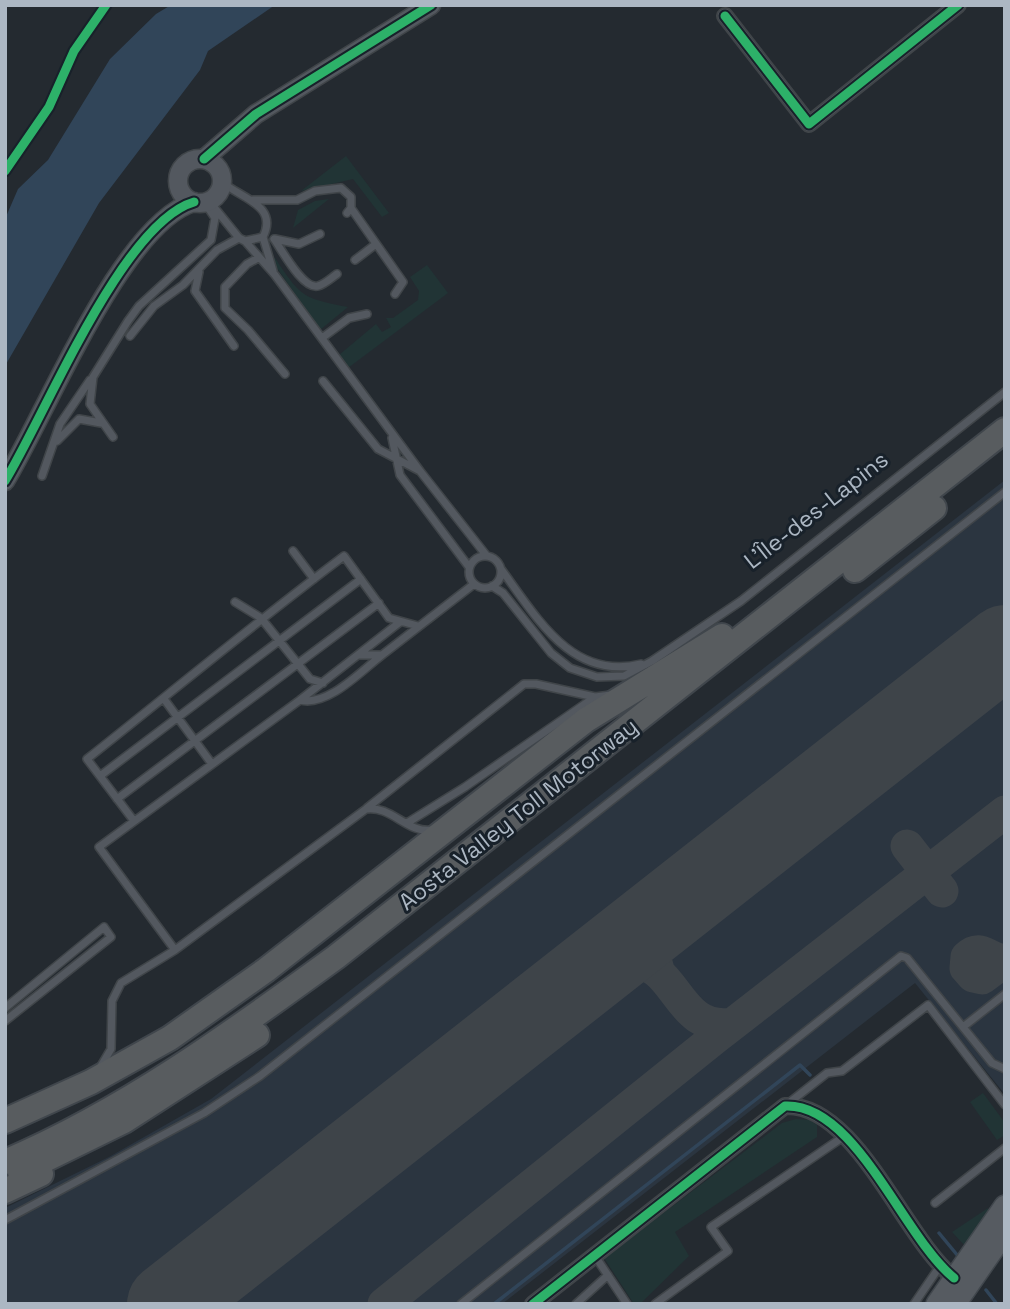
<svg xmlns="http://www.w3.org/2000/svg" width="1010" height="1309" font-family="'Space Grotesk',sans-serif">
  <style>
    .airport { fill: #2b3540 }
    .green { fill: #213435 }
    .water { fill: #314559 }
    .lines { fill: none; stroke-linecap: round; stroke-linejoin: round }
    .stream { stroke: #314559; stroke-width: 3.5 }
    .taxiway { stroke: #3e4449; stroke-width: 33 }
    .runway { stroke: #3e4449; stroke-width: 82 }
    .service-casing { stroke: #404549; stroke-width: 10 }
    .minor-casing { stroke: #404549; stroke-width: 18 }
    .tertiary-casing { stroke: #404549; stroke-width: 21 }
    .primary-casing { stroke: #41474d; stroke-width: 24 }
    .motorway-casing { stroke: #40464c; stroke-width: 28 }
    .service { stroke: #53585f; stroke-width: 7 }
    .minor { stroke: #53585f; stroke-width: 14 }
    .tertiary { stroke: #53585f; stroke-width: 18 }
    .primary { stroke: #565b61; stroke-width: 21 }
    .motorway { stroke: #585c5f; stroke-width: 24 }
    .cycleway-casing { stroke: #18212a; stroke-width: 13 }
    .cycleway { stroke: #2db169; stroke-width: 9 }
    .labels { text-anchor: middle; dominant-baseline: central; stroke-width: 6; stroke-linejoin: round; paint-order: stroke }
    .street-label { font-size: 23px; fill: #acb7c3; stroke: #18212a }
  </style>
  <rect width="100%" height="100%" fill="#242a30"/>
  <path class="airport" d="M1005 480V1091L1003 1092 915 983 502 1304H5V1208L109 1157 211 1099Z"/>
  <path class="green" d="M346 156 389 213 382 217 353 179 301 191Z
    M329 199 293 228 298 210 315 201Z
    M270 258H275C301 297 302 298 348 307L320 330Z
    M427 265 448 293 348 368 339 355 376 324 382 332 391 327 386 318H393L418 300 419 291 410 277Z
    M983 1093 1005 1123V1135L997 1140 970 1102Z
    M796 1119 810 1120 817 1125V1137L675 1232 689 1256 640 1304H634L604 1258 782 1123Z
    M988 1208V1213L966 1247 952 1232Z"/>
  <path class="water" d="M171 5H275L208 51 200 70 99 203 5 366V219L18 189 48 160 110 59 156 14Z"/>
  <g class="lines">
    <path class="stream" d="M939 1233 958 1256
      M986 1290 997 1304
      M494 1304 800 1065 810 1075"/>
    <path class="taxiway" d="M907 846 942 891
      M1005 960C989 961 981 943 967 957L966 968 973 976 982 978 1005 961
      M590 972C602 968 614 962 627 962 679 959 674 1033 733 1024
      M659 973C648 945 660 928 675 905
      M384 1304 715 1038 1005 812"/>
    <path class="runway" d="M168 1304 1005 646"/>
    <defs>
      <path id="service" d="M253 200H297L315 191 341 188 351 197V208L347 213
        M209 201 239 238 245 241 263 237C279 205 240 198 222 182
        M351 208 403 282 395 294
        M263 237 273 271
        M274 239C282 250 303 290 318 286 325 284 331 278 337 274
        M275 239 299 244 320 234
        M245 241 275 275 420 471
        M258 258 247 264 225 287V308L248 330 285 374
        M355 260 376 244
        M199 272 195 291 234 346
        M130 336 154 306 183 285 217 250 239 238
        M322 338 349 318 367 314
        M323 381 378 449 420 471 486 555
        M113 437 90 404 93 377 128 321 139 306 211 240 215 218 207 206 199 203
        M392 438 400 475 469 567
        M57 441 79 419 101 423
        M42 476 60 424 90 380
        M293 551 314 579
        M469 572a16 16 0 1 1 32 0a16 16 0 1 1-32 0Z
        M501 569C537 618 572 681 641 664
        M492 586 503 593 551 653 570 668 597 677 624 676 652 661 741 601 1005 392
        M235 602 261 618 310 679 323 683
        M359 655H382L474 584
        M164 699 212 764
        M300 700C328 707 361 671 382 655
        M100 776 361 579
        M117 799 379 603
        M367 808 524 684H536L595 697
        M134 821 87 759C173 691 257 621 344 556L389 618 418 626
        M407 823 465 787 595 697 611 695
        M175 950 99 847 300 700 400 622
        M5 1008 104 927 111 937 5 1021
        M963 1027 1005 994
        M101 1066 111 1049 112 1001 121 983 175 950 366 809C391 805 408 834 432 830
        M785 1106 827 1073 842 1071 928 1005 1005 1105
        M935 1203 1005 1148
        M5 1220 204 1113 260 1076 1005 492
        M595 1256 627 1304
        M461 1304 901 956 907 958 992 1063 1005 1069
        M576 1304 608 1275
        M655 1304 728 1251 711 1227 846 1135
        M914 1304 940 1266"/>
      <path id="minor" d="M725 16 809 124 958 5
        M533 1304 785 1106C856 1103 903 1237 954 1278"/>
      <path id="tertiary" d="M178 181a22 22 0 1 1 44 0a22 22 0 1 1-44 0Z
        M204 159 256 114 431 5
        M5 481C46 414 122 223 194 202"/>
      <path id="primary" d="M937 1304 1005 1206
        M955 1304 1005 1232"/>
      <path id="motorway" d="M855 570 934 508
        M5 1121 91 1082 170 1038 266 970 586 720 722 636
        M5 1162C125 1111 232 1033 336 957L1005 430
        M20 1172 124 1121 257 1035
        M5 1191 41 1174"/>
    </defs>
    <use href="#service" class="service-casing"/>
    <use href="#minor" class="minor-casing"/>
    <use href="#tertiary" class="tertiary-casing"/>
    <use href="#primary" class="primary-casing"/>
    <use href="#motorway" class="motorway-casing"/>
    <use href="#service" class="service"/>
    <use href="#minor" class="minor"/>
    <use href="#tertiary" class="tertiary"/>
    <use href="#primary" class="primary"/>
    <use href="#motorway" class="motorway"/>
    <defs>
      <path id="cycleway" d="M725 16 809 124 958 5
        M204 159 256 114 431 5
        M5 171 49 107 74 51 106 5
        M5 481C46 414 122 223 194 202
        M533 1304 785 1106C856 1103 903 1237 954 1278"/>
    </defs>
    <use href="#cycleway" class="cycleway-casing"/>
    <use href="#cycleway" class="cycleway"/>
  </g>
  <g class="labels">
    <g class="street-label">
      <text transform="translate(816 510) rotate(-38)">L'Île-des-Lapins</text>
      <text transform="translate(518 814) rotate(-38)">Aosta Valley Toll Motorway</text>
    </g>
  </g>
  <rect width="1010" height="1309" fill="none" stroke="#acb7c3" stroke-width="14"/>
</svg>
